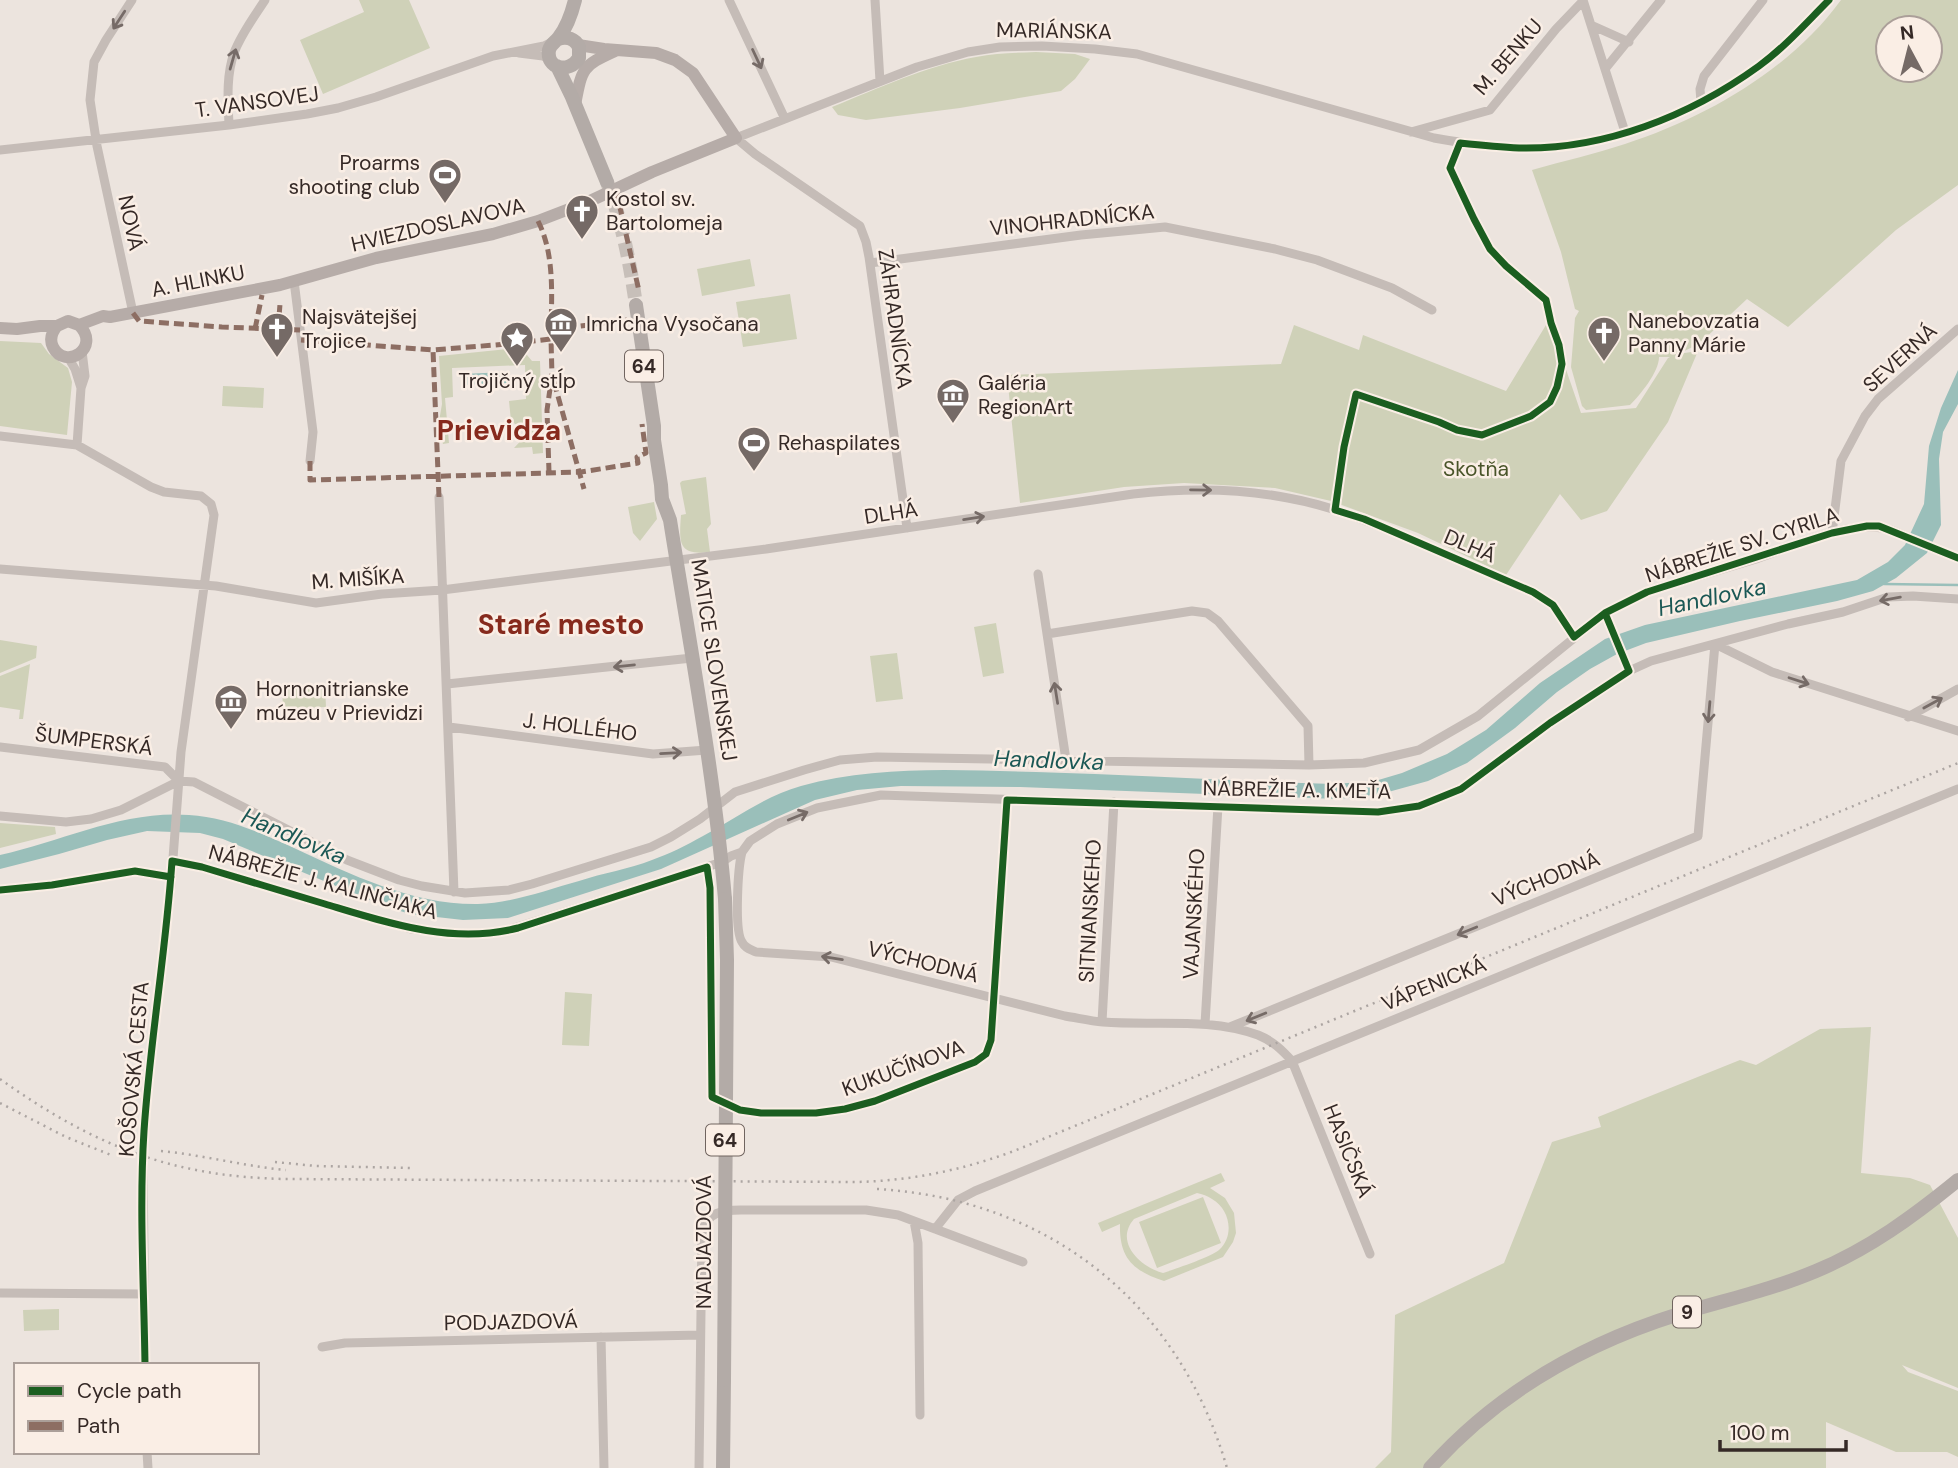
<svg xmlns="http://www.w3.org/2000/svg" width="1958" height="1468" font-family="'DM Sans',sans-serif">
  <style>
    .green { fill: #cfd1b8; fill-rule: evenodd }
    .water { fill: #9abfba }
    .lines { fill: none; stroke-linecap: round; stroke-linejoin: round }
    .stream { stroke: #9abfba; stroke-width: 2.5 }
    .primary-tunnel { stroke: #c7bfb9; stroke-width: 14; stroke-dasharray: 14 7; stroke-linecap: butt }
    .street { stroke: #c5bcb7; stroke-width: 9 }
    .secondary { stroke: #b6aca8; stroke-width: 12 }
    .primary { stroke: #b3aba7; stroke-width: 14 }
    .rail { stroke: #aca5a2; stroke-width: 2.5; stroke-dasharray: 2 5; stroke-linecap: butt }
    .primary-bridge { stroke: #b3aba7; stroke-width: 14 }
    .quiet { stroke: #8d6e63; stroke-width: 5; stroke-dasharray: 10 5; stroke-linecap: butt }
    .cycleway-casing { stroke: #faeee5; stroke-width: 11 }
    .cycleway { stroke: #1b5e20; stroke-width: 7 }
    .oneway { stroke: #766b67 }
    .labels { text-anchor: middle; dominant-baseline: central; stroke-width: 5; stroke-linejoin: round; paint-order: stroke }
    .shield { fill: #faeee5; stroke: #70645f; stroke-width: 2 }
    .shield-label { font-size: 19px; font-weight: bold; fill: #352926 }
    .street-label { font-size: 21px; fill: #352926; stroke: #faeee5 }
    .poi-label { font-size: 21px; fill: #352926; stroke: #faeee5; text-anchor: start }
    .park-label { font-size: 21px; fill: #495429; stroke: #faeee5 }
    .water-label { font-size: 23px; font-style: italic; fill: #1b5855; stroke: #faeee5 }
    .district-label { font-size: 28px; font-weight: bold; fill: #862a1d; stroke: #faeee5 }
  </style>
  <rect width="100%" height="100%" fill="#ece4de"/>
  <path class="green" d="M359 0H409L430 48 323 94 300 40 364 12Z
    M1841 0H1958V185L1896 230 1788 327 1747 299 1699 344 1678 354 1698 351 1668 422 1607 511 1581 520 1560 494 1506 575 1418 533 1331 501 1275 488 1184 483 1124 487 1020 503 1007 375 1281 364 1294 325 1359 350 1363 335 1506 391 1549 320 1581 413 1636 408 1668 358 1670 357H1659C1659 372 1640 395 1630 405L1586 410 1582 406 1571 367 1575 318 1579 311 1575 309 1561 252 1532 170C1563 161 1595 154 1625 144 1706 118 1791 69 1841 0ZM1888 28H1930V70H1888Z
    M1036 52 1075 54 1090 59 1075 79 1061 91 960 108 866 120 838 115 832 107C879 88 926 66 976 57 996 53 1016 53 1036 52Z
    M750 259 755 286 702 296 697 269Z
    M790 294 797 339 743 347 736 302Z
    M0 341 41 343 49 354 68 368 72 382 67 435 0 426Z
    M527 347V355L532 361H540L543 453 533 454 532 447 514 448 528 433 511 421 509 401 526 399 525 365 452 368 453 397 445 398 449 443 443 444 438 427 442 404 439 356Z
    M223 386 264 388 263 408 222 406Z
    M706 477 711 524 707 529 710 552C678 556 679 543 681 515L686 514 680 483 682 481Z
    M654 502 657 519 640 541 633 533 628 507Z
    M996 623 1004 673 983 677 974 627Z
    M0 640 37 646 36 658 0 673Z
    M897 653 903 699 876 702 870 656Z
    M30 664 23 719H19L20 710 0 707V676Z
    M325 685 326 707 283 709 282 687Z
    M0 823 55 827 56 834 0 848Z
    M565 992 592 994 589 1046 562 1045Z
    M1871 1027 1861 1173 1910 1178 1930 1185 1958 1238V1388L1902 1365 1908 1372 1958 1391V1457L1947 1452H1896L1826 1422V1468H1375L1391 1452 1395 1315 1504 1263 1552 1142 1601 1127 1598 1117 1740 1060 1756 1065 1820 1029Z
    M1221 1173 1225 1181 1210 1188 1225 1198 1234 1213 1236 1233 1233 1242 1223 1257 1164 1281C1133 1271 1119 1258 1120 1224L1102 1232 1098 1223ZM1197 1193C1202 1194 1208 1196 1212 1199 1230 1209 1235 1236 1219 1250 1211 1257 1175 1269 1163 1273 1140 1267 1114 1242 1134 1219Z
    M1203 1197 1221 1243 1157 1268 1139 1222Z
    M59 1309V1330L24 1331 23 1310Z"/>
  <path class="water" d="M1958 370V404L1943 432 1939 459 1941 525 1927 553 1896 578 1873 591 1837 601 1740 621 1646 643 1617 654 1590 669 1557 692 1515 728 1467 763 1428 781 1381 794 1338 799 1020 787 901 786 857 790 815 800 661 869 508 918 463 920 410 914 384 906 223 839 200 833 147 831 107 840 59 854 0 869V855C63 841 123 810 189 815 226 817 261 833 294 848 352 875 413 905 478 904 513 903 546 890 579 881 603 873 629 869 652 860 669 854 687 845 703 836 735 819 765 796 801 786 877 765 958 770 1036 772 1135 775 1234 781 1334 784L1375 781 1402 773 1447 754 1486 730 1540 683 1605 639 1645 625 1857 580 1888 562 1905 545 1924 504 1929 446 1941 408Z
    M507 372 508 383 462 385V374Z"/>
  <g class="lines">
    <path class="stream" d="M1884 584 1958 585"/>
    <path class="primary-tunnel" d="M607 182C622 222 630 263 636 305"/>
    <path class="street" d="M132 0 106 40 94 62 90 100 97 146 133 313
      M729 0 785 119
      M875 0 880 81
      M1583 0 1625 132
      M1591 25 1629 42
      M519 53 543 56 551 60
      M1605 69 1661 0
      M1701 102 1700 89 1704 76 1763 0
      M229 125C228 101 226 76 234 53 241 34 254 17 265 0
      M1411 132 1490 110 1556 29 1583 1
      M0 150 229 125 307 114 338 108 376 97 493 56 544 46 552 42
      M870 263 1081 235 1165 227 1275 249 1317 260 1392 288 1432 310
      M294 281 313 432 310 461
      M68 357 75 369 81 388
      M0 436 77 445 151 487 164 492 201 496 211 504 214 515 181 752 171 885 147 1093 143 1156 145 1365
      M77 445 81 388 85 376 82 351
      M439 497 454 892
      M907 528 869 257 866 242 860 226 755 154 736 138 917 67 968 52 1000 47 1042 46 1095 49 1137 54 1434 138C1462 143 1491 147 1519 148 1605 149 1690 116 1759 66 1785 47 1806 23 1829 0
      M1832 533 1841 461 1865 416 1878 399 1958 329
      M0 569 216 586 316 603 382 594 442 590 766 549 1133 494C1184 488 1237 488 1288 498 1334 506 1377 525 1420 543 1458 559 1496 576 1533 592L1553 605 1574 637
      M1038 574 1066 760
      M1605 613 1629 671
      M1047 634 1192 611 1207 613 1218 621 1308 726 1309 765
      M1715 644 1772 672 1958 731
      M447 684 692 658
      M1908 717 1958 689
      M449 727 653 754 707 750
      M0 747 165 767 179 781
      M0 816 66 822 91 819 121 810 179 781 194 782 347 860 399 880 422 886 465 893 509 890 532 884 651 847 671 837 700 819 735 792 804 770 840 760 877 757 1309 765 1364 763 1419 750 1478 716 1605 613 1647 592C1683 581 1720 570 1756 559 1795 546 1850 518 1891 530L1958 558
      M742 852C738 867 734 930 742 942 745 948 750 949 756 952L831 957 1065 1016C1078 1018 1090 1021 1103 1022 1154 1026 1209 1017 1258 1035 1273 1041 1282 1050 1292 1061L1370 1254
      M172 861 202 867 411 929 457 934 491 933 505 931 722 862 731 856 742 852 750 841 777 824 817 808 881 795 1378 812 1419 806 1461 789 1550 723 1629 671 1651 661 1788 624 1843 612 1888 597 1913 596 1958 599
      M707 867 710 888 712 1097 740 1110 761 1113H816L845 1109 875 1101 975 1062 986 1054 991 1040 1007 800
      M0 890 52 885 135 871 171 877
      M1102 1022 1114 802
      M1205 1024 1218 806
      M1230 1027 1698 836 1715 644
      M914 1221 918 1243 920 1415
      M935 1229 958 1200 975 1191 1958 789
      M0 1293 144 1294
      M601 1337 604 1468
      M322 1347 345 1343 700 1335
      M147 1452 148 1468
      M699 1468 702 1233C706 1212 723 1210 741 1210H866L898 1215 1023 1262"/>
    <path class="secondary" d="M575 105C582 68 582 66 615 51
      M57 326C52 332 49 339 53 347 65 371 102 348 79 325
      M0 328 17 329 40 326H57L68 321 79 325 103 316 110 317 280 285 376 258 493 234 538 221 590 201 652 172 736 138 693 73 675 60 656 53 604 49 578 45"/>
    <path class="primary" d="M558 39C567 36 575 39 579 47V58C569 74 546 69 549 50 551 43 556 42 559 37 567 27 572 12 575 0
      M557 66 572 97 607 182
      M636 305 654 426V440L661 485 662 499 670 520C690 646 714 772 725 899
      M723 1468 724 1380
      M1430 1468C1497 1393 1583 1344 1679 1314 1725 1300 1771 1290 1816 1271 1869 1249 1914 1216 1958 1180"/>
    <path class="rail" d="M0 1079C93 1145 171 1177 286 1179L855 1182C911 1181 962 1170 1014 1151L1958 763
      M0 1103 66 1137 111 1155
      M161 1151C203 1155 243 1166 286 1170
      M275 1162 316 1166 411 1168
      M877 1189C1049 1199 1179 1303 1227 1468"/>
    <path class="primary-bridge" d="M724 1380 727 960 725 899"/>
    <path class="quiet" d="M616 190 639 291
      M538 221C556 257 551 300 551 339
      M133 313 139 321 222 327 300 330
      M255 329 262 295
      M278 330 280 304
      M551 330 627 320
      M301 340 433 350
      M554 382 584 489
      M310 461V480L581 472 638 463 637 457 646 453 642 424
      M439 497 433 350 507 344 551 339 552 375 547 410 549 472"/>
    <defs>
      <path id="cycleway" d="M1829 0C1806 23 1785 47 1759 66 1690 116 1604 150 1519 148 1499 147 1479 145 1460 143L1450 168 1474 219 1490 249 1506 266 1546 300 1551 323 1559 345 1562 364 1557 387 1550 402 1531 416 1482 435 1457 430 1439 422 1356 394 1344 447 1335 510 1364 519 1533 592 1553 605 1574 637 1605 613 1647 592 1832 533 1867 526H1879L1958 558
        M0 890 52 885 135 871 171 877
        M145 1365C144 1287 139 1208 144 1131 150 1041 166 951 172 861L202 867C243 879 284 892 325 904 388 923 452 945 518 928L707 867 710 888 712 1097 740 1110 761 1113H816L845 1109 875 1101 975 1062 986 1054 991 1040 1007 800 1378 812 1419 806 1461 789 1550 723 1629 671 1605 613"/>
    </defs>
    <use href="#cycleway" class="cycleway-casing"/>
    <use href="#cycleway" class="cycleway"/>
  </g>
  <defs><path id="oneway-shaft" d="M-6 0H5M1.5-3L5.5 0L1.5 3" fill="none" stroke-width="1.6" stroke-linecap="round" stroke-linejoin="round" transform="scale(1.75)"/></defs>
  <g class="oneway">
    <use href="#oneway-shaft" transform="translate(119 20) rotate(123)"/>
    <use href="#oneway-shaft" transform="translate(233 59) rotate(-74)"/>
    <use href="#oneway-shaft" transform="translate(757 59) rotate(65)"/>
    <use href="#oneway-shaft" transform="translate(1201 490) rotate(1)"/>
    <use href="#oneway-shaft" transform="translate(974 518) rotate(-9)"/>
    <use href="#oneway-shaft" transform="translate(1890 599) rotate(170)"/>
    <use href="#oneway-shaft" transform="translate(624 666) rotate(174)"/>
    <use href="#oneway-shaft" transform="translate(1799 681) rotate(18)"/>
    <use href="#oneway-shaft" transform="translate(1056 693) rotate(-99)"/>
    <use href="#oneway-shaft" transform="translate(1933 703) rotate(-29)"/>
    <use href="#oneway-shaft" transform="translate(1709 712) rotate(95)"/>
    <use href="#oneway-shaft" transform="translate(671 753) rotate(-3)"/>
    <use href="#oneway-shaft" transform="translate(798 816) rotate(-22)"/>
    <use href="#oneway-shaft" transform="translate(1467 931) rotate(158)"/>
    <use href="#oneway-shaft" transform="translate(832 958) rotate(-171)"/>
    <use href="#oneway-shaft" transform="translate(1256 1017) rotate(158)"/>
  </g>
  <defs>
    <symbol id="stadium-pin" viewBox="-11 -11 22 30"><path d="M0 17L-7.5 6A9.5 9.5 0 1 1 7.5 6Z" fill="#756a66" stroke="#faeee5"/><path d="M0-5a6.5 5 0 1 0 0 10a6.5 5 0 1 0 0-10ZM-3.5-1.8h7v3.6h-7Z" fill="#fff"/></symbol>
    <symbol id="church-pin" viewBox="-11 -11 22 30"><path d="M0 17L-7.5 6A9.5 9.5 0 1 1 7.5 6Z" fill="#756a66" stroke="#faeee5"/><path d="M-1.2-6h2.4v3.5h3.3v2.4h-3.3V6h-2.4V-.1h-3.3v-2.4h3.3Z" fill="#fff"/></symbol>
    <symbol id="museum-pin" viewBox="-11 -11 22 30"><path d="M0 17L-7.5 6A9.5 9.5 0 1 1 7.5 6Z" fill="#756a66" stroke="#faeee5"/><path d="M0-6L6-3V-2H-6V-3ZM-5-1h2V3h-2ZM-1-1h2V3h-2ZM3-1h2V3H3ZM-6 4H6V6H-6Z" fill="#fff"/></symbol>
    <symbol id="sight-pin" viewBox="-11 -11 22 30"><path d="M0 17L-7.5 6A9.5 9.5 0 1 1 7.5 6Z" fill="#756a66" stroke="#faeee5"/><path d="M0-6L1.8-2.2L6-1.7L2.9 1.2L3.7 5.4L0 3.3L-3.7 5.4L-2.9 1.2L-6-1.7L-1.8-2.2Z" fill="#fff"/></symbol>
  </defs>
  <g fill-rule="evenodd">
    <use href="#stadium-pin" x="426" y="156" width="38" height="52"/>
    <use href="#church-pin" x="563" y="192" width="38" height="52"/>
    <use href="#museum-pin" x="542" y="305" width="38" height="52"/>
    <use href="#church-pin" x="258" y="310" width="38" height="52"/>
    <use href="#church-pin" x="1585" y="314" width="38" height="52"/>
    <use href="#sight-pin" x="498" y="319" width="38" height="52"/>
    <use href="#museum-pin" x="934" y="376" width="38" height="52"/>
    <use href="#stadium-pin" x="735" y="424" width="38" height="52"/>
    <use href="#museum-pin" x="212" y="682" width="38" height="52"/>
  </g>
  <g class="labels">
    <g class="shield">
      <rect x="625" y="350.5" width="38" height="31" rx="5"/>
      <rect x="706" y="1124.5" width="38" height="31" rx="5"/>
      <rect x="1673" y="1296.5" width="28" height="31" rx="5"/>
    </g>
    <g class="shield-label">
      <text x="644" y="366">64</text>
      <text x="725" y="1140">64</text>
      <text x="1687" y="1312">9</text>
    </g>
    <g class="street-label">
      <text transform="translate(1054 31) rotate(1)">MARIÁNSKA</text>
      <text transform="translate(1508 57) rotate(-49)">M. BENKU</text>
      <text transform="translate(257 102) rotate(-8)">T. VANSOVEJ</text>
      <text transform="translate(1072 220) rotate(-6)">VINOHRADNÍCKA</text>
      <text transform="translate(131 223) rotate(78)">NOVÁ</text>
      <text transform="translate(438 225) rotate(-13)">HVIEZDOSLAVOVA</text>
      <text transform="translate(198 281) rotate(-11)">A. HLINKU</text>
      <text transform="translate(895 319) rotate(82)">ZÁHRADNÍCKA</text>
      <text transform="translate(1900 358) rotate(-42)">SEVERNÁ</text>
      <text transform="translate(891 513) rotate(-9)">DLHÁ</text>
      <text transform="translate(1742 545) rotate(-18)">NÁBREŽIE SV. CYRILA</text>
      <text transform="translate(1470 546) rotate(23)">DLHÁ</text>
      <text transform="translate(358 579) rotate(-4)">M. MIŠÍKA</text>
      <text transform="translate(714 660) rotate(81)">MATICE SLOVENSKEJ</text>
      <text transform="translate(580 727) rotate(7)">J. HOLLÉHO</text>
      <text transform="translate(94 741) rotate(7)">ŠUMPERSKÁ</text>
      <text transform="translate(1297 790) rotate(1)">NÁBREŽIE A. KMEŤA</text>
      <text transform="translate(1546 879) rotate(-22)">VÝCHODNÁ</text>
      <text transform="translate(323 882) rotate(15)">NÁBREŽIE J. KALINČIAKA</text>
      <text transform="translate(1090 911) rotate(-87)">SITNIANSKEHO</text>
      <text transform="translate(1194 914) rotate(-87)">VAJANSKÉHO</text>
      <text transform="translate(923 962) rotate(14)">VÝCHODNÁ</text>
      <text transform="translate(1434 984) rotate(-22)">VÁPENICKÁ</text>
      <text transform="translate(903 1068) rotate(-20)">KUKUČÍNOVA</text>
      <text transform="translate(134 1069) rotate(-85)">KOŠOVSKÁ CESTA</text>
      <text transform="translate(1348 1151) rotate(68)">HASIČSKÁ</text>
      <text transform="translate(704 1242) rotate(-90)">NADJAZDOVÁ</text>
      <text transform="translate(511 1322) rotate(-1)">PODJAZDOVÁ</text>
    </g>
    <g class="poi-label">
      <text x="420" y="163" text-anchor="end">Proarms<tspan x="420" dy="24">shooting club</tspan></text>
      <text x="606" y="199">Kostol sv.<tspan x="606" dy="24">Bartolomeja</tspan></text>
      <text x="302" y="317">Najsvätejšej<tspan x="302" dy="24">Trojice</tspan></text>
      <text x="1628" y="321">Nanebovzatia<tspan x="1628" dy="24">Panny Márie</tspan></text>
      <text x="586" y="324">Imricha Vysočana</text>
      <text x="517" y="381" text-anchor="middle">Trojičný stĺp</text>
      <text x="978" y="383">Galéria<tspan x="978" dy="24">RegionArt</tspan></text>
      <text x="778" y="443">Rehaspilates</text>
      <text x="256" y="689">Hornonitrianske<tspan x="256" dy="24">múzeu v Prievidzi</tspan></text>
    </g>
    <g class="park-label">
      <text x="1476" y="469">Skotňa</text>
    </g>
    <g class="water-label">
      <text transform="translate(1712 597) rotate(-12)">Handlovka</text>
      <text transform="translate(1049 760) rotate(2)">Handlovka</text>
      <text transform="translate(294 836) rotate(23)">Handlovka</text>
    </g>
    <g class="district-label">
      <text x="499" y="430">Prievidza</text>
      <text x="561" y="624">Staré mesto</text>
    </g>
  </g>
  <rect x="14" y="1363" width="245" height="91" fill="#faeee5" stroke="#ab9f99" stroke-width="2"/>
  <rect x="28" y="1386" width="35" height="10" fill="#1b5e20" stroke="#ab9f99" stroke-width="2"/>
  <text x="77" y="1398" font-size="21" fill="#352926">Cycle path</text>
  <rect x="28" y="1421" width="35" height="10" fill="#8d6e63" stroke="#ab9f99" stroke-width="2"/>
  <text x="77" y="1433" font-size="21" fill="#352926">Path</text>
  <g transform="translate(1909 49) rotate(353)"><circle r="33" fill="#faeee5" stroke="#ab9f99" stroke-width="2"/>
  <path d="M0-5L12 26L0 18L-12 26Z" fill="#756a66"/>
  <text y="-10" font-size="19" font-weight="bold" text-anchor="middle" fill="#352926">N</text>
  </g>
  <path d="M1720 1440v10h126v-10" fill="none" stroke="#352926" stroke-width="3.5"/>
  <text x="1730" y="1440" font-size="21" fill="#352926" stroke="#faeee5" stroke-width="5" paint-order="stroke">100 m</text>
</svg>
